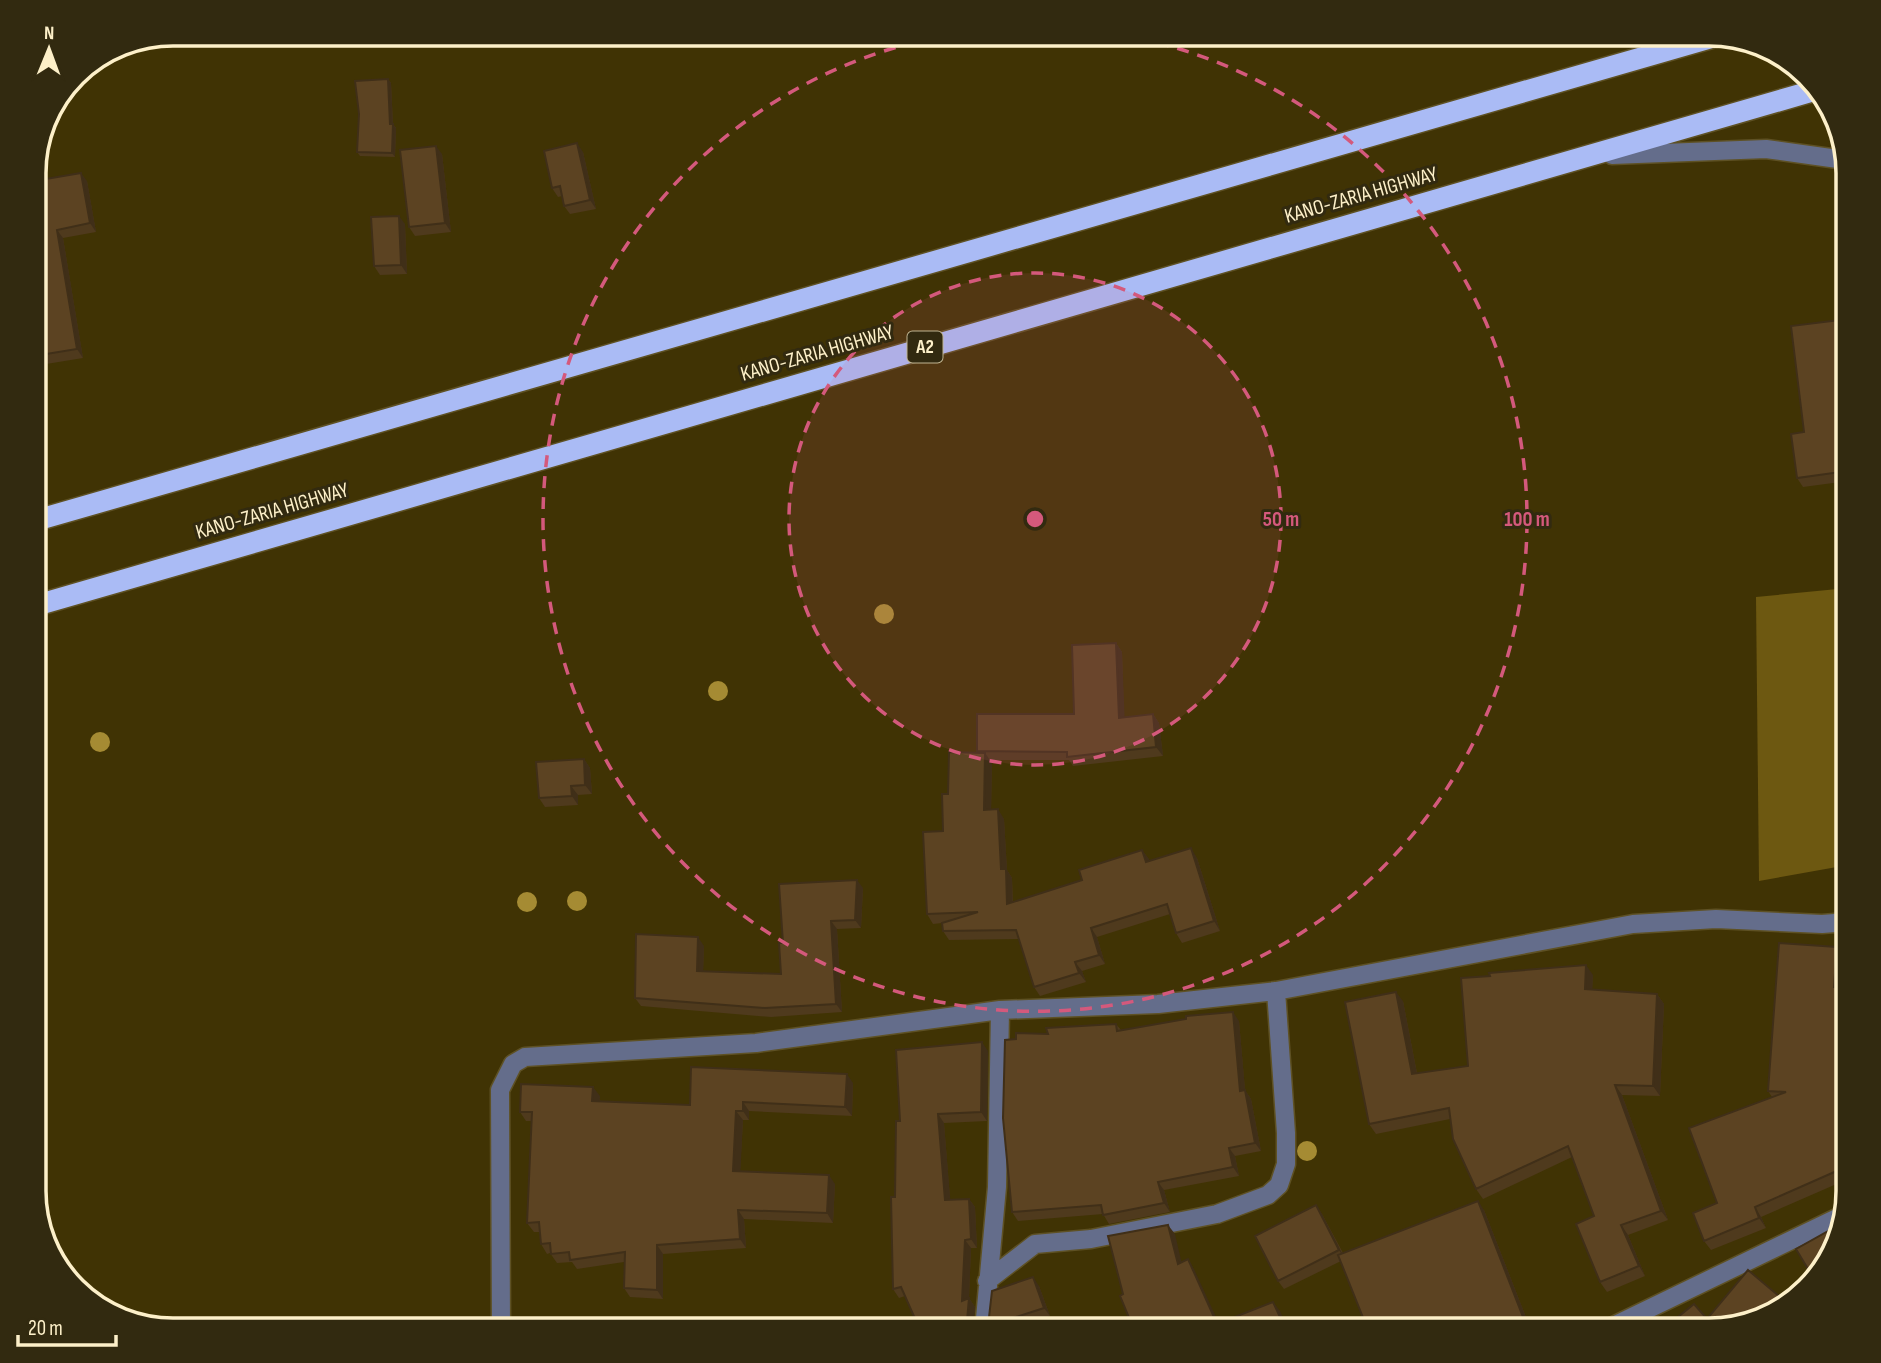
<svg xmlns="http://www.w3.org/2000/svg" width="1881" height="1363" font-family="'Sofia Sans Condensed',sans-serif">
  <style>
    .green { fill: #6d5811 }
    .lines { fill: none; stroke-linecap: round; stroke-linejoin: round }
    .street-casing { stroke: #5e5124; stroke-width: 21 }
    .highway-casing { stroke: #5e5124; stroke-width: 24 }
    .street { stroke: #646d8b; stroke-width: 18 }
    .highway { stroke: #aabbf5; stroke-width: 21 }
    .tree { fill: #a58b33 }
    .wall { fill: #4f3a1d }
    .shaded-wall { fill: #402f18 }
    .building { fill: #5c4322; stroke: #402f18; stroke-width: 2 }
    .ring { fill: none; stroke: #d4597c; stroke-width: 3.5; stroke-dasharray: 12 9 }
    .labels { text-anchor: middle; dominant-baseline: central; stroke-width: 6; stroke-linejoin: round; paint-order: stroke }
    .shield { fill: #322a10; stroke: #c0b592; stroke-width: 2 }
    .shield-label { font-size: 19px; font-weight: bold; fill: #fdf0c9 }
    .street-label { font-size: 21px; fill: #fdf0c9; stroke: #322a10 }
    .rim { fill: none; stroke: #fdf0c9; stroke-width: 3.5 }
    .centre { fill: #d4597c; stroke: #322a10; stroke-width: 3.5 }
    .ring-label { font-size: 21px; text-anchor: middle; font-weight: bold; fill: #d4597c; stroke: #322a10; stroke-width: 6; stroke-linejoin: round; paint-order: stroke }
  </style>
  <rect width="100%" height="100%" fill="#403304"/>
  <path class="green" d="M1848 588V865L1759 881 1756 597Z"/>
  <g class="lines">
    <defs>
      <path id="street" d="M1612 155 1766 149 1845 160
        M987 1281 1035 1244 1091 1239 1217 1214 1268 1195 1279 1185 1286 1164V1133L1276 991
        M501 1330 500 1090 513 1064 525 1057 756 1043 1000 1010 1158 1004 1276 991 1633 924 1716 919 1822 924 1848 922
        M984 1330 997 1187 1000 1010
        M1605 1330 1839 1217"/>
      <path id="highway" d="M34 521 1717 36
        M34 606 1816 90"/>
    </defs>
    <use href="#street" class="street-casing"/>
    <use href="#highway" class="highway-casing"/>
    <use href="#street" class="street"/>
    <use href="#highway" class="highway"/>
  </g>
  <g class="tree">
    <circle cx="884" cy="614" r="10"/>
    <circle cx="718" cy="691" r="10"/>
    <circle cx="100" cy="742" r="10"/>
    <circle cx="577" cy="901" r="10"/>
    <circle cx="527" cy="902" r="10"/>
    <circle cx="1307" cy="1151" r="10"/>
  </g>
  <path class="wall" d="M388 79 391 83 393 124 396 128 395 157 360 156 357 152Z
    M583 152 596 209 570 214 564 206 562 196 558 197 552 188Z
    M442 154 451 232 415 236 409 227Z
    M34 181H87L96 232 63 238 83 358 34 366Z
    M405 224 407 274 380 275 374 266Z
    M1848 319V481L1803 487 1797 478Z
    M1116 643 1122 652 1124 717 1153 714 1159 723 1163 756 1073 766 1069 760H990L992 763 991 810 1004 819 1007 870 1012 878 1013 902 1082 880 1142 850 1150 861 1197 858 1220 931 1182 943 1176 933 1170 914 1097 937 1105 964 1082 971 1086 982 1040 996 1034 987 1019 939 949 940 943 931 942 923 933 924 927 914 943 831 948 794 978 753 977 751 1074 714Z
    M584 759 590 768 592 794 578 795V805L545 807 539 798Z
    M863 888 861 928 837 929 842 1012 771 1017 641 1006 635 998 704 946 703 971 781 974 783 943Z
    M1844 956 1842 988H1848V1117H1845L1848 1127V1138L1842 1139 1848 1152V1179L1761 1217 1766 1228 1711 1250 1704 1241 1717 1203 1772 1097 1768 1091Z
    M1593 975 1592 990 1657 994 1664 1004 1660 1096 1622 1095 1668 1220 1628 1235 1645 1276 1607 1292 1600 1282 1594 1216 1572 1157 1483 1199 1476 1189 1450 1119 1376 1134 1369 1124 1403 1001 1417 1073 1468 1066 1490 976Z
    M1239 1021 1245 1090 1251 1099 1261 1151 1235 1156 1239 1176 1164 1190 1170 1212 1109 1224 1103 1214 1018 1221 1012 1212 1048 1034 1116 1024 1121 1030Z
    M988 1051 987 1121 944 1123 950 1199H969L975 1207 977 1248H971L969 1298 975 1307 973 1330 905 1296 899 1298 893 1289 895 1197 900 1121Z
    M853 1083 852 1116 749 1111V1120H743L740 1171 835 1184 833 1223 744 1219 746 1248 663 1254V1299L630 1297 624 1288V1262L577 1269 572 1262 557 1263 550 1253 547 1254 541 1244 540 1232H534L527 1223 532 1121H526L520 1112 600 1096 599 1101 690 1105Z
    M1316 1205 1322 1214 1343 1253 1484 1210 1531 1330H1368L1341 1261 1284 1289 1278 1281Z
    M1039 1286 1050 1316 1009 1330H991L988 1326Z"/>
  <path class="shaded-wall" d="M388 79 391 83 393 125V124L396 128 395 157 392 153Z
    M577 143 583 152 596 209 590 200Z
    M436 146 442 154 451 232 445 223Z
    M81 173 87 181 96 232 90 223Z
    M399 216 405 224 407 274 401 265Z
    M57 230 63 238 83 358 77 349Z
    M1844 382 1848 387V409Z
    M1116 643 1122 652 1125 726 1119 718Z
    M1153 714 1159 723 1163 756 1156 747Z
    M985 753 992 763 991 819 984 810Z
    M584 759 590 768 592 794 585 785Z
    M571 786 578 795V805L572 796Z
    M998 809 1004 819 1007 870 1012 878 1013 913 1007 904 1001 869Z
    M1191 848 1197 858 1220 931 1214 921Z
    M1142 850 1149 859 1153 871 1146 862Z
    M857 880 863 888 861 928 855 920Z
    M831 921 837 929 842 1012 836 1004Z
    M1091 928 1097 937 1105 964 1099 955Z
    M698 937 704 946 703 979 697 971Z
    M1837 947 1844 956 1841 996 1834 987Z
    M1075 962 1082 971 1086 982 1079 973Z
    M1586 965 1593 975 1592 999 1585 989Z
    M1396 992 1403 1001 1419 1084 1412 1074Z
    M1657 994 1664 1004 1660 1096 1653 1086Z
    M1233 1012 1239 1021 1246 1100 1240 1091Z
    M982 1042 988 1051 987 1121 981 1112Z
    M847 1074 853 1083 852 1116 845 1107Z
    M1615 1085 1622 1095 1668 1220 1661 1211Z
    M593 1087 600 1096 599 1110 592 1101Z
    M1245 1090 1251 1099 1261 1151 1255 1143Z
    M743 1102 749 1111V1120L743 1111Z
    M1839 1108 1845 1117 1848 1127V1134L1844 1128Z
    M736 1111 743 1120 740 1180 733 1171Z
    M938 1114 944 1123 951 1208 945 1200Z
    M1836 1130 1842 1139 1848 1152V1158Z
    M1229 1148 1235 1156 1239 1176 1233 1167Z
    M829 1175 835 1184 833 1223 827 1213Z
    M1158 1182 1164 1190 1170 1212 1164 1203Z
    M969 1199 975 1207 977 1248 971 1239Z
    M1478 1201 1484 1210 1531 1330H1528Z
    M1316 1205 1322 1214 1345 1259 1339 1250Z
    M1755 1207 1761 1217 1766 1228 1759 1218Z
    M738 1210 744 1219 746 1248 740 1239Z
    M1168 1225 1175 1234 1184 1273 1178 1264Z
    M1621 1225 1628 1235 1645 1276 1639 1266Z
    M965 1240 971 1248 969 1300V1298L975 1307 973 1330H972L967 1321 962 1301Z
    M657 1245 663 1254V1299L657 1290Z
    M1188 1259 1194 1269 1222 1330 1217 1324Z
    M1033 1277 1039 1286 1050 1316 1044 1308Z
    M1273 1302 1280 1311 1288 1330H1286Z"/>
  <path class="building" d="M388 79 390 124H393L392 153 357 152 359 114 355 81Z
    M577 143 590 200 564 206 560 186 552 188 544 151Z
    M436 146 445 223 409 227 400 150Z
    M81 173 90 223 57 230 77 349 34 356V181Z
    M399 216 401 265 374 266 371 217Z
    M1848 319V382H1844L1848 409V471L1797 478 1791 434 1804 432 1791 326Z
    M1116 643 1119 718 1153 714 1156 747 1067 757V752L977 751V714H1074L1072 645Z
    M949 752 985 753 984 810 998 809 1001 869H1006L1007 904 1082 880 1079 870 1142 850 1146 862 1191 848 1214 921 1176 933 1167 904 1091 928 1099 955 1075 962 1079 973 1034 987 1016 930 943 931 942 923 978 912 927 914 923 832 943 831 942 794H948Z
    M584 759 585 785 571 786 572 796 539 798 536 762Z
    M857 880 855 920 831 921 836 1004 765 1008 635 998 636 934 698 937 697 971 781 974 779 943H783L779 884Z
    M1779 943 1837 947 1834 987 1848 988V1106L1839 1108 1844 1128 1836 1130 1848 1158V1166L1755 1207 1759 1218 1704 1241 1693 1213 1717 1203 1689 1128 1786 1092 1768 1091Z
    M1586 965 1585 989 1657 994 1653 1086 1615 1085 1661 1211 1621 1225 1639 1266 1600 1282 1576 1224 1594 1216 1568 1146 1476 1189 1453 1139 1449 1108 1369 1124 1345 1002 1396 992 1412 1074 1468 1066 1461 978 1490 976 1489 973Z
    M1233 1012 1240 1091 1245 1090 1255 1143 1229 1148 1233 1167 1158 1182 1164 1203 1103 1215 1101 1205 1012 1212 1003 1118 1005 1040 1016 1039V1033L1048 1034 1046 1028 1116 1024 1117 1031 1186 1019V1016Z
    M982 1042 981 1112 938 1114 945 1200 969 1199 971 1239 965 1240 962 1301 969 1298 967 1321 972 1330H920L901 1287 893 1289 891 1197H895L896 1121H900L896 1050Z
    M691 1067 847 1074 845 1107 743 1102V1111H736L733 1171 829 1175 827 1213 738 1210 740 1239 657 1245V1290L624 1288 625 1252 570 1260 569 1252 551 1254 550 1243 541 1244 539 1222 527 1223 532 1112H520L521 1084 593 1087 592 1101 690 1105Z
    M1478 1201 1528 1330H1368L1338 1255Z
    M1316 1205 1339 1250 1278 1281 1255 1236Z
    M1168 1225 1178 1264 1188 1259 1217 1324 1273 1302 1286 1330H1134L1120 1296 1123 1294 1108 1236Z
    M1832 1229 1834 1233 1819 1275 1814 1279 1796 1249Z
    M1748 1270 1786 1302 1770 1315 1708 1330H1662L1694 1304 1707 1319Z
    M1033 1277 1044 1308 988 1326 992 1291Z"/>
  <circle cx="1035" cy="519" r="246" fill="#d4597c" fill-opacity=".12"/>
  <g class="ring">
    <circle cx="1035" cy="519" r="246"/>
    <path d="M1116 34A492 492 0 1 1 954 34"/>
  </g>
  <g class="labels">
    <rect class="shield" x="907.5" y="331.5" width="35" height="31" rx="5"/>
    <g class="shield-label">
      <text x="925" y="347">A2</text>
    </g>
    <g class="street-label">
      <text transform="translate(1361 195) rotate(-16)">KANO-ZARIA HIGHWAY</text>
      <text transform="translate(817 353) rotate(-16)">KANO-ZARIA HIGHWAY</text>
      <text transform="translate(272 511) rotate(-16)">KANO-ZARIA HIGHWAY</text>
    </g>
  </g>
  <path d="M0 0H1881V1363H0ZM173 46H1709A127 127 0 0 1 1836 173V1191A127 127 0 0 1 1709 1318H173A127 127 0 0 1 46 1191V173A127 127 0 0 1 173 46Z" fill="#322a10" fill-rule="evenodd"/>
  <path class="rim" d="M173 46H1709A127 127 0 0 1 1836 173V1191A127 127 0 0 1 1709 1318H173A127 127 0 0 1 46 1191V173A127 127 0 0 1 173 46Z"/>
  <circle cx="1035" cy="519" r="10" class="centre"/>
  <g class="ring-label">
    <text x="1281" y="526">50 m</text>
    <text x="1527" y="526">100 m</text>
  </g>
  <g transform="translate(49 49) rotate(1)" stroke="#322a10" stroke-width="5" paint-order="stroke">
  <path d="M0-5L12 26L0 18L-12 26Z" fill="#fdf0c9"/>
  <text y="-10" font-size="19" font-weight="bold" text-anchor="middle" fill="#fdf0c9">N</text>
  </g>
  <path d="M18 1335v10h98v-10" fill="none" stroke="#fdf0c9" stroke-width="3.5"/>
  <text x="28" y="1335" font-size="21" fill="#fdf0c9" stroke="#322a10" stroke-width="5" paint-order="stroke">20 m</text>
</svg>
